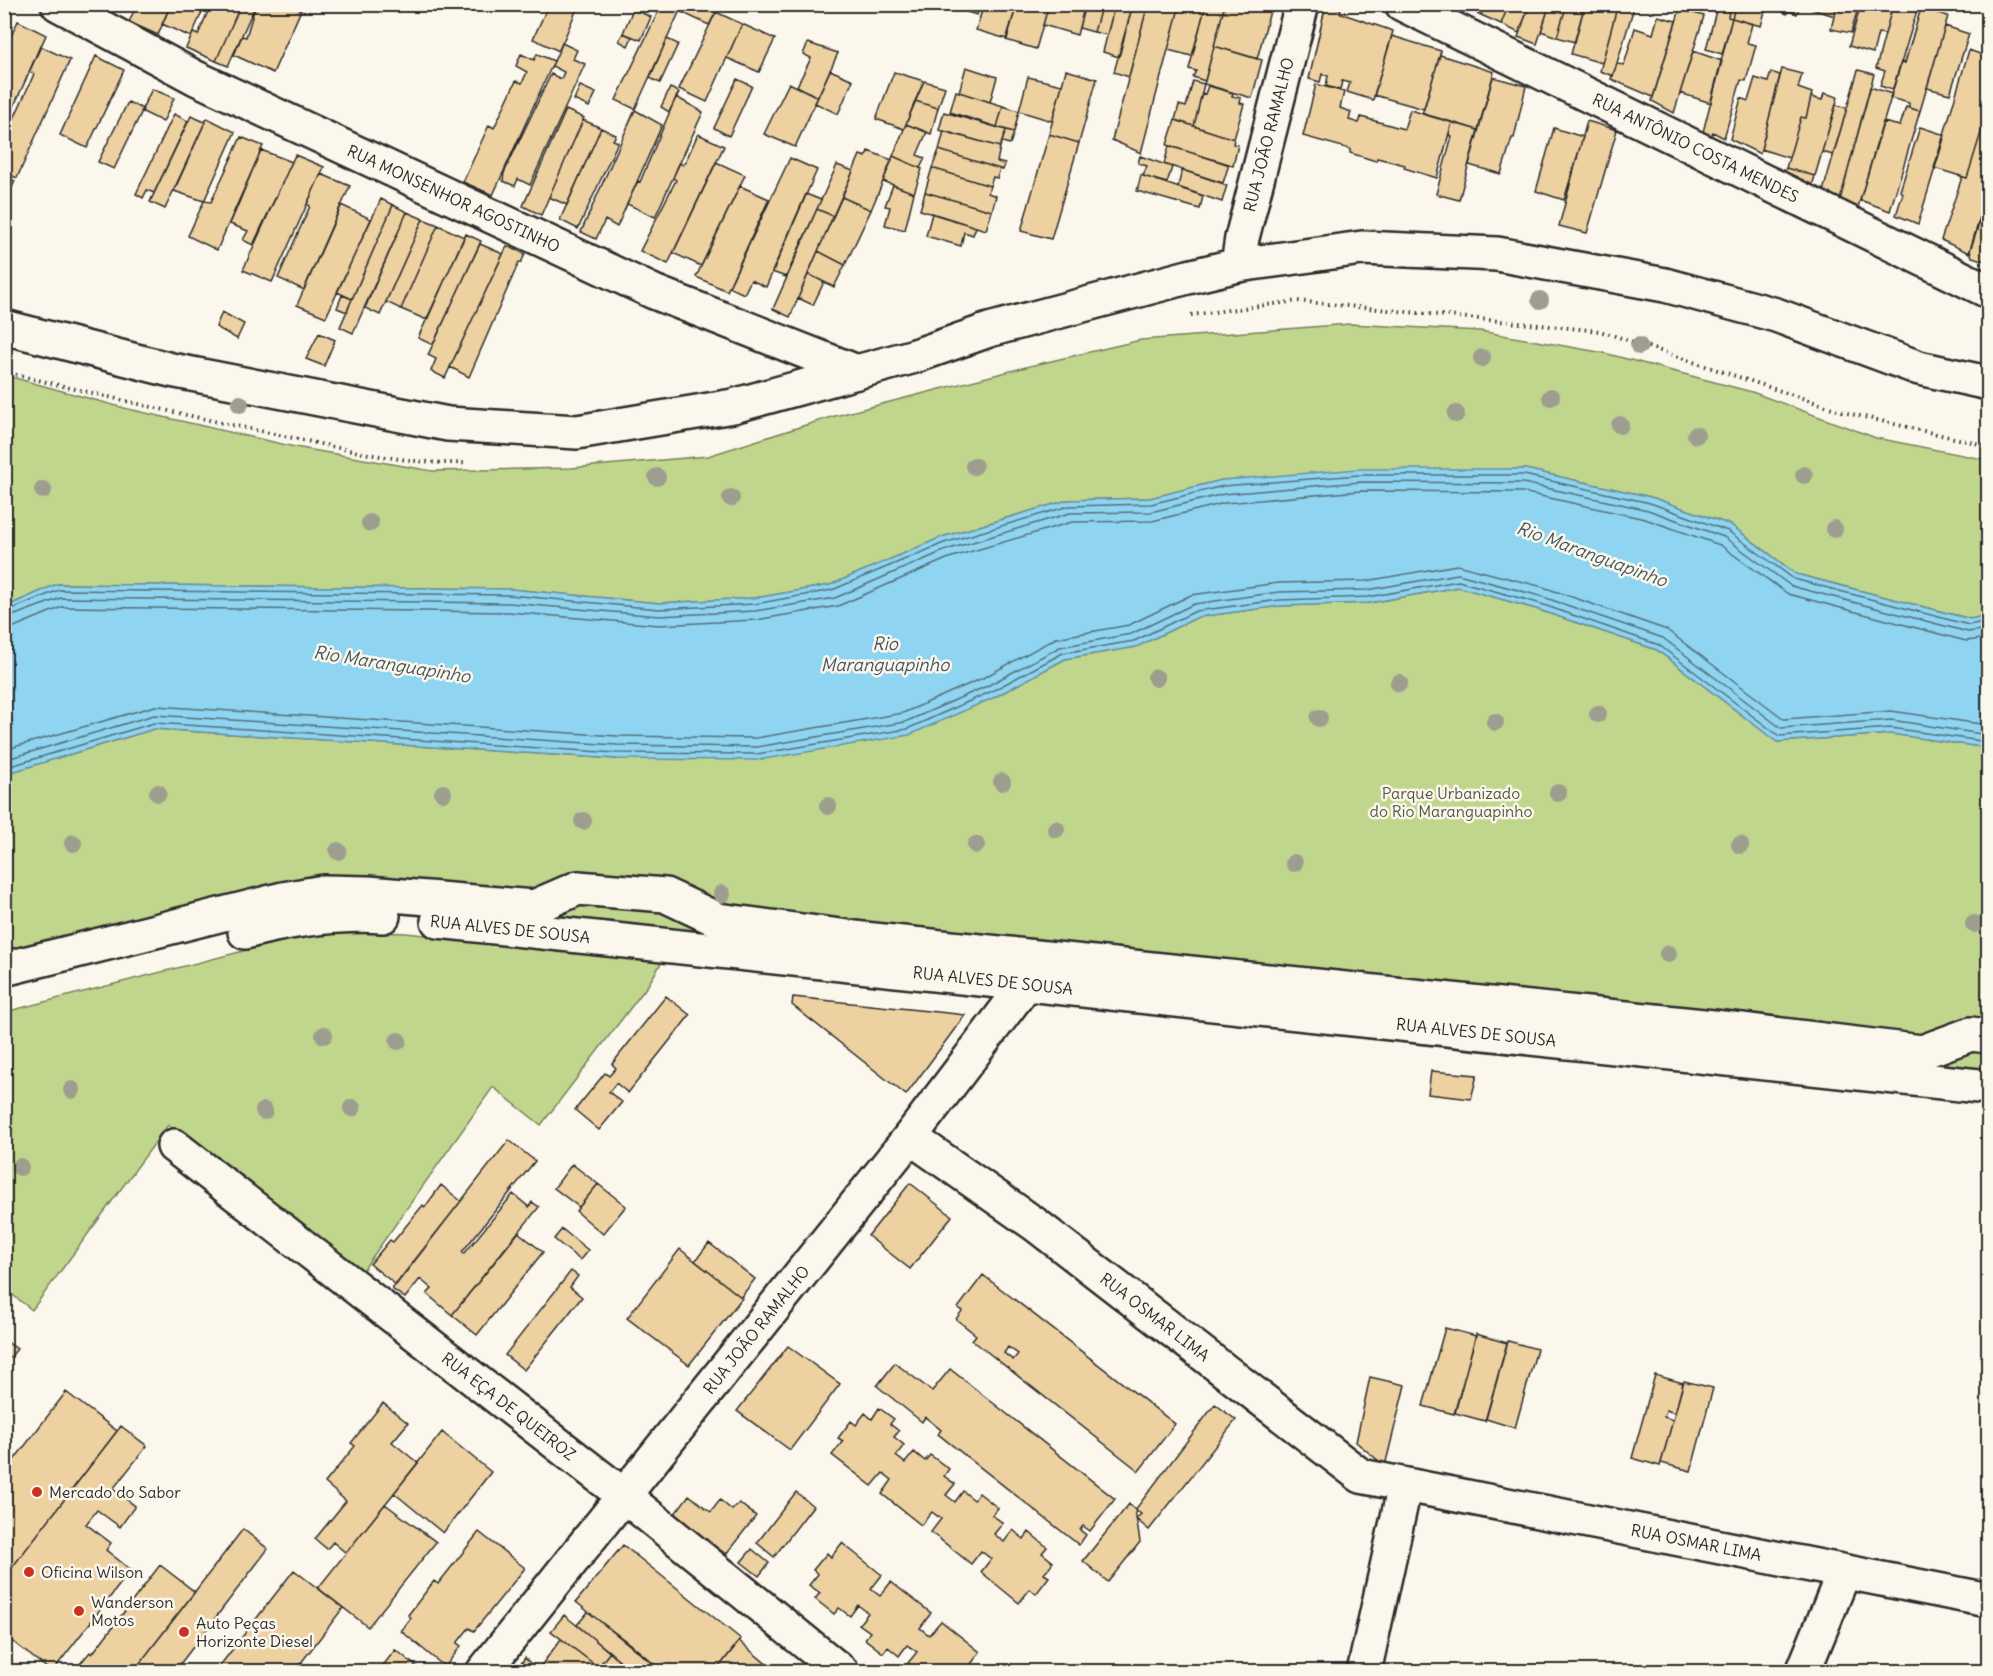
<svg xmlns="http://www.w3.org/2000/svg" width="1993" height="1676" font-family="Delius,sans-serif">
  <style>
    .green { fill: #c0d68c; stroke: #76805c; stroke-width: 1.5 }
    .water { fill: #8fd4f0; stroke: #6790a1; stroke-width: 1.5 }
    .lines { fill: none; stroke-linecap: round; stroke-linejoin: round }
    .shore { stroke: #536f7a; stroke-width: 1.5 }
    .building { fill: #edd1a1; stroke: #2b2b2b; stroke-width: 1.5; fill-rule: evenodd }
    .minor-casing { stroke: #2b2b2b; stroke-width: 38 }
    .major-casing { stroke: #2b2b2b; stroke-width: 38 }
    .path { stroke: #2b2b2b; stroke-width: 4; stroke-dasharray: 1.5 4.5; stroke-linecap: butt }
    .minor { stroke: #fbf7ec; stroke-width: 33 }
    .major { stroke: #fbf7ec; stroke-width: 33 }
    .tree { fill: #9d9e8f }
    .poi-dot { fill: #c8321e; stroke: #fbf7ec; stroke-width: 2 }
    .labels { text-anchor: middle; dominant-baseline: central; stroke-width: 5; stroke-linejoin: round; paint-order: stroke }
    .street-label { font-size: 16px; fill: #2b2b2b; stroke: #fbf7ec }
    .park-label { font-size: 16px; fill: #505643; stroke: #fbf7ec }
    .poi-label { font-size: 16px; fill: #2b2b2b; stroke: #fbf7ec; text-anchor: start }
    .water-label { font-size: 18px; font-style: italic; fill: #44555c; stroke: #fbf7ec }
  </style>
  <rect width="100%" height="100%" fill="#fbf7ec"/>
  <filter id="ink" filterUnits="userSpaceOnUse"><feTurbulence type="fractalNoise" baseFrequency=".0167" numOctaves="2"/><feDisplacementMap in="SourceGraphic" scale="12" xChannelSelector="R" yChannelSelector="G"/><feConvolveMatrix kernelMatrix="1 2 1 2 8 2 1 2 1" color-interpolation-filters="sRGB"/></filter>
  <g filter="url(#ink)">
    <path class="green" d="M1350 324 1480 331 1604 353 1752 392 1876 438 1988 460V615L1971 619 1796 574 1731 525 1651 497 1525 469 1222 480 1150 498 1068 500 942 537 830 585 755 598 659 603 510 589 57 584 5 607 4 375 124 408 295 447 432 471 571 468 708 456 831 417 1030 366 1141 340Z
      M1459 587 1536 609 1657 650 1777 742 1891 734 1988 748V1069L314 900 5 978V774L154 729 617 759 993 698 1065 659 1136 647 1198 617 1280 606 1369 603Z
      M322 931 406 933 663 960 648 985 541 1125 493 1087 361 1273 168 1125 32 1310 5 1289V1012Z"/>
    <path class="water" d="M1359 469H1525L1651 497 1731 525 1796 574 1970 619 1988 615V748L1891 734 1777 742 1657 650 1536 609 1458 587 1369 603 1280 606 1198 617 1136 647 1065 659 993 698 909 735 758 760 617 759 154 729 5 774V607L57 584 510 589 659 603 755 598 830 585 942 537 1068 500 1150 498 1222 480Z"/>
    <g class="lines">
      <path class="shore" d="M4 612 59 590 509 595 659 609 755 604 832 590 944 543 1069 506 1151 504 1223 486 1359 475H1524L1650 503 1728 531 1794 579 1969 625 1988 621
        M4 619 61 598 509 603 659 616 755 611 835 598 946 550 1070 513 1151 512 1224 494 1360 482 1523 483 1648 510 1724 537 1791 586 1968 632 1988 629
        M4 628 14 627 62 607 509 612 659 625 756 620 838 606 949 558 1072 522 1152 521 1225 503 1360 491 1522 492 1645 519 1720 545 1788 594 1966 641 1988 638
        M4 750 155 706 618 736 756 738 903 713 983 678 1056 638 1129 625 1191 595 1278 583 1366 581 1457 565 1543 587 1667 630 1784 719 1891 711 1988 725
        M4 760 154 715 617 745 757 747 905 722 987 686 1060 647 1131 634 1194 604 1279 592 1367 590 1458 574 1540 596 1663 638 1781 728 1891 720 1988 735
        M4 768 154 723 617 753 757 754 907 729 990 692 1063 653 1134 641 1196 611 1280 600 1368 597 1458 581 1538 603 1659 645 1779 736 1891 728 1988 742"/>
    </g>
    <path class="building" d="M137 4H171L158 35 129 22Z
      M171 4H200L197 10 202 12 191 37 162 24Z
      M211 4H241L216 61 186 48 193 33 198 35Z
      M241 4H256L228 66 216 61Z
      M256 4H288L301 10 273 73 234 55 242 36 246 37Z
      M549 4H579L559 51 533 39Z
      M665 4H683L635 109 616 100 661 6 664 7Z
      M683 4H705L717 10 709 25 679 11Z
      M941 4H980L977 15Z
      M984 4H1017L1007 39 976 30Z
      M1017 4H1049L1036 49 1006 40Z
      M1049 4H1085L1077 35 1043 25Z
      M1085 4H1102L1094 32 1079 28Z
      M1102 4H1115L1107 35 1094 32Z
      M1115 4H1133L1119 57 1103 52Z
      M1133 4H1148L1129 77 1114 72Z
      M1148 4H1180L1141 153 1112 140Z
      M1180 4H1206L1192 56 1168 50Z
      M1206 4H1225L1205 81 1193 77 1196 71 1189 69Z
      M1225 4H1272L1257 59 1214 46Z
      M1326 4 1341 9 1340 13 1393 31 1373 100 1347 92 1350 83 1342 81 1340 90 1326 86 1328 76 1322 74 1320 82 1309 79Z
      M1465 4H1485L1481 15 1464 7Z
      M1485 4H1509L1501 24 1481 15Z
      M1509 4H1530L1519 33 1501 24Z
      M1530 4H1550L1537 44 1518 37Z
      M1550 4H1567L1557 37 1541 31Z
      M1567 4H1585L1575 42 1557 37Z
      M1585 4H1618L1602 63 1571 54Z
      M1618 4H1635L1613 76 1600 71Z
      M1717 4H1736L1732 18 1728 17 1729 11 1717 7Z
      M1736 4H1767L1761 26 1732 18Z
      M1767 4H1800L1797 14 1789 11 1787 14Z
      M1812 4H1837L1835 16 1811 9Z
      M1837 4H1859L1851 33 1831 29Z
      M1861 4H1893L1885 34 1878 33 1873 53 1849 46Z
      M1893 4H1919L1893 90 1880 86 1885 71 1876 68Z
      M1717 7 1729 11 1728 17 1732 18 1722 54 1706 49Z
      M1921 8 1948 16 1920 111 1909 108V103L1890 98 1901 62 1905 63Z
      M633 9 651 17 641 40 623 33Z
      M1680 9 1704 16 1674 113 1652 101Z
      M716 12 742 24 707 102 679 89Z
      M1658 16 1676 21 1653 97 1611 79 1617 64 1624 65 1635 28 1653 34Z
      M1732 18 1752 24 1747 43 1756 45 1746 81 1741 80 1724 138 1713 132 1711 136 1703 132Z
      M18 21 46 35 4 128V51Z
      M742 24 775 39 759 72 727 58Z
      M1945 26 1969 34 1950 94 1927 88Z
      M623 33 632 37 628 46 619 41Z
      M1392 36 1441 51 1424 109 1374 95Z
      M667 39 678 44 660 83 650 78Z
      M562 43 577 50 573 59 585 64 530 185 518 179 515 186 503 181 504 173 551 74 561 79 564 72 552 66Z
      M808 43 838 53 818 97 797 86 811 58 803 54Z
      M40 46 70 60 17 178 4 172V141L34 74 29 72Z
      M1214 46 1262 60 1252 98 1204 84Z
      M1969 50 1988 57V110L1967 178 1934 168Z
      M1693 51 1722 61 1711 103 1680 93Z
      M521 54 534 60 537 54 554 61 493 195 463 182 489 125 494 128 516 81 522 83 527 72 516 66Z
      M1440 55 1494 72 1478 130 1422 114Z
      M96 56 124 70 87 148 60 135Z
      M966 67 997 77 990 102 959 92Z
      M1782 69 1802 74 1798 88 1812 93 1806 118 1801 117 1789 158 1761 149Z
      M830 70 853 80 838 114 815 103Z
      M1066 70 1097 79 1079 143 1049 134Z
      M1858 70 1874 74 1840 200 1823 191Z
      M894 72 924 81 904 129 876 119Z
      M1771 72 1780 75 1760 154 1730 139 1741 98 1748 101 1755 78 1768 82Z
      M1028 77 1062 85 1052 121 1019 111Z
      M1493 77 1526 86 1514 138H1512L1501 174 1469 165Z
      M737 79 752 86 729 136 714 128Z
      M924 81 945 87 938 108 915 101Z
      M1193 81 1204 84 1194 126 1175 120 1179 105 1186 107Z
      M789 83 818 97 795 147 764 134Z
      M1316 84 1344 92 1340 108 1351 112 1349 120 1359 123 1361 117 1404 129 1410 110 1452 122 1437 178 1404 168 1405 165 1377 158 1376 161 1350 153V149L1303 136Z
      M580 86 596 93 589 107 574 100Z
      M1208 86 1233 93 1232 96 1241 98 1240 103 1244 104 1234 139 1194 126 1202 93 1205 94Z
      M1870 87 1892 94 1858 207 1840 200Z
      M670 88 679 92 669 112 661 107Z
      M152 89 174 98 163 122 141 111Z
      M956 91 1003 106 997 127 950 112Z
      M1824 93 1838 97 1815 176 1786 168 1801 117 1806 118 1811 97 1822 100Z
      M676 97 703 112 655 217 627 204 638 181 640 182Z
      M915 101 938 108 931 134 906 124Z
      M128 102 143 109 114 169 98 162Z
      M1836 105 1847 108 1833 155 1822 152Z
      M1003 106 1019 111 1014 132 997 127Z
      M1906 107 1920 111 1890 211 1860 200 1883 122 1900 126Z
      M566 110 584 118 541 215 523 206Z
      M635 110 662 125 617 227 605 220 596 239 581 232Z
      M1988 110V191L1969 253 1941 240 1962 177 1967 178Z
      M944 112 1006 130 1000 147 939 130Z
      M174 114 188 121 154 193 147 190 143 198 136 194Z
      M191 116 205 122 165 209 150 202Z
      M207 118 235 132 204 201 174 191Z
      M583 120 601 128 567 205 549 197Z
      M1175 120 1234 139 1233 144 1238 145 1233 166 1167 145Z
      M1587 121 1617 130 1587 233 1559 226Z
      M1452 122 1478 130 1459 200 1436 194 1452 136 1449 135Z
      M906 124 927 132 917 155 925 158 920 168 893 156Z
      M1920 127 1945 135 1918 224 1896 215 1903 193 1900 191Z
      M601 128 616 135 613 140 618 142 578 229 560 220Z
      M1554 128 1583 137 1564 200 1536 191Z
      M1006 130 1014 132 1010 144 1002 142Z
      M944 131 1000 147 997 162 1005 164 1003 170 939 150Z
      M698 134 724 146 668 264 640 251 676 180 673 178 679 163 684 165Z
      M1049 134 1079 143 1051 239 1021 231Z
      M241 137 263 146 217 250 188 236 204 201 211 202Z
      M1169 146 1229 164 1223 183 1164 164Z
      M261 150 292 162 253 245 243 240 248 231 230 224Z
      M939 150 1000 169 997 178 993 177 990 186 932 168Z
      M868 151 892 160 871 210 842 197 860 155 866 157Z
      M295 155 324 167 272 282 243 270Z
      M893 156 922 169 914 193 883 181Z
      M1140 156 1172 167 1167 183 1143 176 1147 166 1138 163Z
      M790 158 817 170 766 287 751 280 744 294 729 287Z
      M716 162 745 175 701 266 673 253Z
      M837 165 853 171 833 216 817 209Z
      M932 168 990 186 988 193 996 196 992 211 925 192Z
      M1786 168 1815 176 1812 186 1784 173Z
      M1182 170 1227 185 1222 202 1178 187Z
      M321 174 350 186 304 290 278 278 310 206 307 204Z
      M1141 175 1203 196 1200 209 1137 191Z
      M4 177 15 181 4 205Z
      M893 185 914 193 905 230 885 225 890 207 885 206Z
      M740 186 769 199 727 291 696 277Z
      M925 192 992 211 986 230 920 210Z
      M806 194 821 200 786 277 772 272Z
      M842 197 871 210 845 265 818 251Z
      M1988 197V262L1972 257 1970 251Z
      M381 199 393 205 352 299 337 292Z
      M341 205 371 219 326 317 297 305Z
      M393 205 407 212 353 333 340 327Z
      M817 209 833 216 790 317 773 309Z
      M407 212 423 219 380 315 365 308Z
      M932 213 976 227 973 235 964 232 961 246 926 236Z
      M423 219 438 225 401 309 386 302Z
      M438 225 464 237 427 320 401 309Z
      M466 234 481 241 433 345 418 338Z
      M480 244 503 254 445 378 431 371 436 359 428 355Z
      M507 246 525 254 521 263 519 262 469 377 450 367Z
      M818 251 845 265 834 287 808 274Z
      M808 274 824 282 813 305 798 298Z
      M342 295 352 299 347 312 337 308Z
      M222 312 244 324 237 339 216 327Z
      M319 333 335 340 324 366 306 359Z
      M666 996 690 1015 628 1093 616 1083 609 1092 622 1102 599 1130 575 1110 605 1073 609 1076 616 1068 612 1064Z
      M793 997 957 1014 965 1015 906 1095 792 1005Z
      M1431 1071 1477 1075 1471 1099 1428 1094Z
      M509 1140 535 1161 462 1252 464 1254 513 1194 529 1207 532 1202 539 1207 452 1315 427 1294 432 1289 420 1279 405 1298 392 1289Z
      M572 1164 598 1184 579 1207 554 1188Z
      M910 1183 952 1216 910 1269 868 1236Z
      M598 1184 626 1206 603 1234 576 1211Z
      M441 1185 461 1201 396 1285 370 1264 390 1240 393 1242 423 1205 425 1207Z
      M562 1229 588 1250 580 1260 554 1239Z
      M518 1232 543 1252 477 1335 452 1315Z
      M709 1243 755 1279 741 1297 695 1261Z
      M680 1249 742 1298 689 1365 627 1318Z
      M571 1271 578 1276 570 1287 582 1297 524 1370 505 1355Z
      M983 1275 1175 1424 1139 1471 972 1340 976 1335 956 1319 962 1311 958 1308ZM1008 1347 1018 1354 1013 1360 1004 1353Z
      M1445 1328 1476 1336 1454 1414 1423 1406Z
      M1476 1334 1507 1343 1485 1421 1455 1413Z
      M4 1340 17 1349 4 1365Z
      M1508 1341 1537 1349 1515 1428 1486 1419Z
      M788 1346 840 1384 790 1450 737 1411Z
      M895 1363 932 1391 950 1369 1115 1499 1090 1531 1083 1526 1080 1530 1086 1535 1079 1545 938 1434 941 1430 925 1417 922 1422 877 1386Z
      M1655 1375 1683 1383 1675 1413 1666 1410 1664 1417 1673 1420 1660 1466 1632 1458Z
      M1370 1377 1405 1385 1385 1466 1356 1442Z
      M1684 1381 1713 1388 1691 1471 1661 1463Z
      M66 1392 117 1431 4 1578V1473Z
      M383 1403 408 1423 392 1442 418 1463 346 1553 333 1542 327 1549 315 1539 346 1501 325 1483 355 1446 351 1443Z
      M1215 1404 1236 1420 1149 1530 1136 1519 1141 1514 1135 1510Z
      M879 1408 894 1419 890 1424 899 1431 894 1437 904 1445 896 1456 905 1463 914 1452 925 1461 930 1455 949 1469 944 1476 955 1484 946 1495 955 1502 963 1491 974 1500 979 1493 998 1508 992 1515 1003 1523 994 1534 1004 1542 1013 1530 1024 1539 1029 1532 1047 1547 1042 1553 1053 1562 1044 1574 1049 1577 1036 1594 1030 1589 1019 1603 981 1572 991 1559 981 1551 971 1564 931 1532 941 1519 932 1512 921 1525 882 1494 892 1480 883 1473 872 1486 832 1455 843 1441 838 1438 851 1421 856 1425 865 1413 872 1419Z
      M121 1426 147 1446 113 1489 135 1506 120 1527 97 1510 86 1524 111 1543 106 1550 131 1570 52 1672 4 1635V1578Z
      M442 1432 491 1472 443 1533 394 1493Z
      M796 1492 813 1506 774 1557 757 1543Z
      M689 1495 711 1512 720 1500 732 1510 739 1503 756 1516 726 1554 671 1519Z
      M385 1504 436 1542 368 1627 318 1588Z
      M1129 1504 1135 1510 1140 1542 1108 1582 1083 1561Z
      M243 1529 268 1549 174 1672H133Z
      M479 1532 525 1568 474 1631 469 1628 457 1643 461 1646 445 1667 401 1631 411 1618 408 1615 434 1581 438 1584Z
      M842 1543 882 1575 871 1589 880 1596 891 1582 931 1613 920 1628 929 1635 941 1621 980 1652 969 1667 975 1672H918L908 1663 917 1652 907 1645 899 1656 888 1647 883 1653 865 1639 870 1632 859 1624 868 1613 858 1605 850 1616 839 1608 834 1614 815 1599 820 1593 809 1585 818 1574 813 1570 827 1553 831 1557Z
      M623 1545 741 1639 715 1672H663L576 1602Z
      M752 1549 769 1563 759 1576 741 1562Z
      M160 1565 195 1592 133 1672H73L90 1652 92 1654Z
      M294 1570 343 1608 294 1672H215Z
      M588 1612 639 1651 663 1672H633L577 1625Z
      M564 1615 610 1652 598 1667 551 1631Z
      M561 1639 598 1667 603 1672H542L539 1669 540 1667Z
      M739 1641 776 1672H715Z
      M395 1650 400 1653 423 1672H378Z
      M610 1652 633 1672H603L598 1667Z
      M525 1658 530 1663 542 1672H515Z
      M301 1662 313 1672H294Z"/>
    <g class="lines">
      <defs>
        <g id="minor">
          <path id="s1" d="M58 4 196 78 654 292 857 372"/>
          <path id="s2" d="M1402 4 1988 291"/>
          <path id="s3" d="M1238 265 1242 238 1302 4"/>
          <path id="s4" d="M438 921 1988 1087"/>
          <path d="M245 932C291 920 335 913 383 916"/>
          <path d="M4 969 283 899 324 892 368 893 534 907 578 888 665 895 718 920 864 939 1742 1030 1922 1052 1971 1034 1988 1036"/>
          <path id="s5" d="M910 1137 1036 1225 1361 1476 1988 1600"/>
          <path id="s6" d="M174 1146 623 1495 842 1672"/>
          <path id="s7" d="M483 1672 910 1137 1026 984"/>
          <path d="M1364 1672 1405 1485"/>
          <path d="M1803 1672 1844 1572"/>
        </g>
        <path id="major" d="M4 327 171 370 448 424 577 432 733 406 915 356 989 330 1188 277 1238 265 1362 248 1497 254 1665 285 1776 315 1919 368 1988 383"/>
      </defs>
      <use href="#minor" class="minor-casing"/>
      <use href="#major" class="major-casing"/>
      <path class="path" d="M1191 315 1297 301 1600 331 1847 413 1988 446
        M4 372C97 394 190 417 284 436 344 449 406 465 468 463"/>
      <use href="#minor" class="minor"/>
      <use href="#major" class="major"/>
    </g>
    <g class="tree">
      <circle cx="1540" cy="300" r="9"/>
      <circle cx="1639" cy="346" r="9"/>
      <circle cx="1482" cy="358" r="9"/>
      <circle cx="1551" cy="397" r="9"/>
      <circle cx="240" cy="404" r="9"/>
      <circle cx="1456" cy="414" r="9"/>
      <circle cx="1620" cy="425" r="9"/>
      <circle cx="1696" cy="435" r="9"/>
      <circle cx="974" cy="466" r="9"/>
      <circle cx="1804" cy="475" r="9"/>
      <circle cx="657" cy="477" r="9"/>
      <circle cx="43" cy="490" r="9"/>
      <circle cx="731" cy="498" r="9"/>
      <circle cx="370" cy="523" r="9"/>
      <circle cx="1834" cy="529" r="9"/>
      <circle cx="1156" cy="678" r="9"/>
      <circle cx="1399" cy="683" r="9"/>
      <circle cx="1598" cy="714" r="9"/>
      <circle cx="1319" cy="718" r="9"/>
      <circle cx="1495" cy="722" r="9"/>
      <circle cx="1002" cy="782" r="9"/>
      <circle cx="158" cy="793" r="9"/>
      <circle cx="443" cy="793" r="9"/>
      <circle cx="1558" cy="793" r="9"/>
      <circle cx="828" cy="806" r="9"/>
      <circle cx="583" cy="821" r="9"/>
      <circle cx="1056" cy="829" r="9"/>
      <circle cx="73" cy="843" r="9"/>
      <circle cx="976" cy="845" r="9"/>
      <circle cx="1740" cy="845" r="9"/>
      <circle cx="338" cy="851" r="9"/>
      <circle cx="1294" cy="863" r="9"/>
      <circle cx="722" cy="894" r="9"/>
      <circle cx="1974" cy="924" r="9"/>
      <circle cx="1668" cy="954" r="9"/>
      <circle cx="324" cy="1035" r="9"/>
      <circle cx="398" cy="1041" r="9"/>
      <circle cx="72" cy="1090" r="9"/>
      <circle cx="352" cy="1108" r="9"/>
      <circle cx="264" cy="1111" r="9"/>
      <circle cx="20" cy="1167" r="9"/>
    </g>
  </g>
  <g class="poi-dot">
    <circle cx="37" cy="1492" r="6"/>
    <circle cx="29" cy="1572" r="6"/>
    <circle cx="79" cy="1611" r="6"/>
    <circle cx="184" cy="1632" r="6"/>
  </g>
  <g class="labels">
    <g class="street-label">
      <text stroke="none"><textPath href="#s3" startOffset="134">RUA JOÃO RAMALHO</textPath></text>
      <text stroke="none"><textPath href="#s2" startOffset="327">RUA ANTÔNIO COSTA MENDES</textPath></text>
      <text stroke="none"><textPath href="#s1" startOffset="441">RUA MONSENHOR AGOSTINHO</textPath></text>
      <text transform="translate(510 929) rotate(6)">RUA ALVES DE SOUSA</text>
      <text stroke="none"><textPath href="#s4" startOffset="558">RUA ALVES DE SOUSA</textPath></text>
      <text stroke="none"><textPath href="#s4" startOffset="1044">RUA ALVES DE SOUSA</textPath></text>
      <text stroke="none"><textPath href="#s5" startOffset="304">RUA OSMAR LIMA</textPath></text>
      <text stroke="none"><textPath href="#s7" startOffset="438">RUA JOÃO RAMALHO</textPath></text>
      <text stroke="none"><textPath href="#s6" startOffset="424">RUA EÇA DE QUEIROZ</textPath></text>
      <text stroke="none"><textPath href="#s5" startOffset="906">RUA OSMAR LIMA</textPath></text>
    </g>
    <g class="park-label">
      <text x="1451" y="793">Parque Urbanizado<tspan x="1451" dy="18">do Rio Maranguapinho</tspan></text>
    </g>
    <g class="poi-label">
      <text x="49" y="1492">Mercado do Sabor</text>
      <text x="41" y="1572">Oficina Wilson</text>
      <text x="91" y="1602">Wanderson<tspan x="91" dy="18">Motos</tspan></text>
      <text x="196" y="1623">Auto Peças<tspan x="196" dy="18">Horizonte Diesel</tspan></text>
    </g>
    <g class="water-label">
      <text transform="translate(1592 554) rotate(20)">Rio Maranguapinho</text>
      <text x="885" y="643">Rio<tspan x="885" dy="21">Maranguapinho</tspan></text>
      <text transform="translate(392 664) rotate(9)">Rio Maranguapinho</text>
    </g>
  </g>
  <rect width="1993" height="1676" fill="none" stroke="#fbf7ec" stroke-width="24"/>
  <rect x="12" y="12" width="1969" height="1652" fill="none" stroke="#2b2b2b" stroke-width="2" filter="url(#ink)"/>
</svg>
